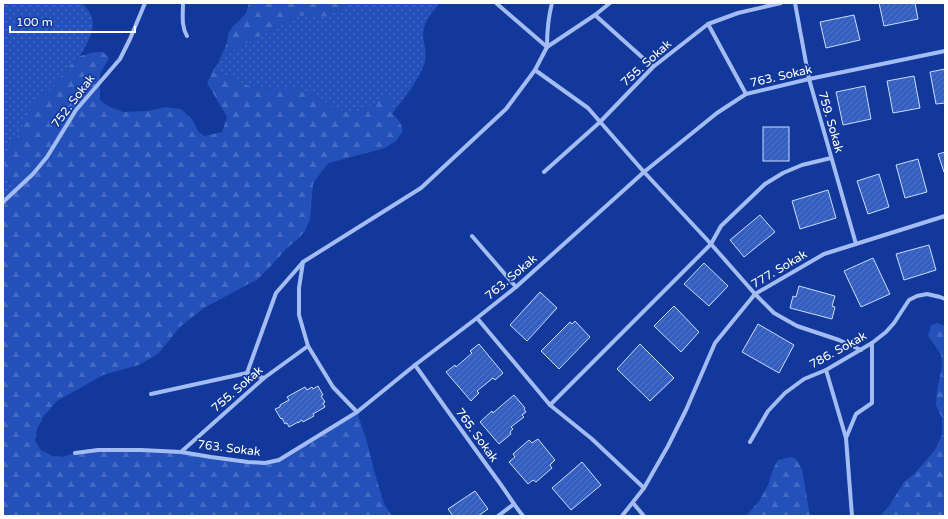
<svg xmlns="http://www.w3.org/2000/svg" width="948" height="519" viewBox="0 0 948 519" font-family="'Varela Round',sans-serif">
<style>
.grass{fill:url(#grass-dots)}
.forest{fill:url(#forest-firs)}
.building{fill:url(#building-hatch);stroke:#ccdbfe}
.lines{fill:none;stroke-linecap:round;stroke-linejoin:round}
.minor{stroke:#a4bcf4;stroke-width:4}
.labels{text-anchor:middle;dominant-baseline:central;stroke-width:3.5;stroke-linejoin:round;paint-order:stroke}
.street-label{font-size:12px;fill:#fff;stroke:#11389a}
</style>
<defs>
<pattern id="grass-dots" width="8" height="8" patternUnits="userSpaceOnUse"><rect width="8" height="8" fill="#2450b9"/><path d="M2 2h.1M6 6h.1" fill="none" stroke="#456ac4" stroke-width="1.8" stroke-linecap="round"/></pattern>
<pattern id="forest-firs" width="22" height="20" patternUnits="userSpaceOnUse"><rect width="22" height="20" fill="#2450b9"/><path d="M5 1l3.5 6h-7zM16 11l3.5 6h-7z" fill="#456ac4"/></pattern>
<pattern id="building-hatch" width="6" height="6" patternUnits="userSpaceOnUse"><rect width="6" height="6" fill="#355ec1"/><path d="M-1 1l2-2M0 6l6-6M5 7l2-2" fill="none" stroke="#5376ca"/></pattern>
</defs>
<rect width="100%" height="100%" fill="#11389a"/>
<g class="grass">
<path d="M3,3H82C85,6 88,10 90,13C98,27 87,44 80,56L77,57L64,72L51,90L40,98L24,123L17,137L10,146L6,176L11,186L8,194L3,198Z"/>
<path d="M348,3H440C432,11 423,23 423,35C424,46 428,53 424,65C417,83 403,99 392,114L390,109L378,99L372,106L359,111L350,112L338,109L311,94L297,89H273L251,86L241,83L230,77L221,73L212,72L218,63L232,51L281,25L299,16L316,15L326,17L341,9Z"/>
</g>
<g class="forest">
<polygon points="249,3 361,3 348,3 341,9 326,17 316,15 299,16 281,25 232,51 218,63 227,43 228,34 233,26 240,20 246,13"/>
<path d="M94,52H103L109,58L100,74V100L108,106L123,112L148,111L166,107L181,109L192,119L198,131L204,136L222,132L227,117L207,83L212,72L221,73L230,77L241,83L251,86L273,89H297L311,94L338,109L350,112L359,111L372,106L378,99L383,96L392,101C389,115 391,111 399,121C401,124 402,127 403,131L396,141L385,148L329,163L322,171L313,184L310,219L305,231L298,239L287,248L270,267L258,279L204,308L180,327L158,354L139,365L103,375L57,401L44,416L37,429L35,441L41,450L53,456L62,457L75,453L98,450L181,452L248,462L279,460L357,412L367,442L374,470L384,504L392,516H3V198L8,194L11,186L6,176L4,159L10,146L17,137L31,107L40,98L51,90L64,72L77,57Z"/>
<polygon points="936,323 943,325 945,329 945,516 880,516 889,506 904,482 915,473 935,450 942,435 942,417 940,414 936,405 937,391 942,366 941,354 928,336 931,326"/>
<polygon points="791,457 796,459 802,469 810,516 746,516 759,501 768,485 773,469 778,460"/>
</g>
<g class="building">
<polygon points="879,3 915,3 918,19 884,26"/>
<polygon points="854,15 860,40 826,48 820,22"/>
<polygon points="945,69 945,103 936,104 930,72"/>
<polygon points="914,76 920,108 893,113 887,81"/>
<polygon points="865,86 871,119 843,125 836,92"/>
<rect x="763" y="127" width="26" height="34"/>
<polygon points="945,152 945,172 944,172 938,154"/>
<polygon points="918,159 927,192 905,198 896,165"/>
<polygon points="879,174 889,207 868,214 857,181"/>
<polygon points="828,190 836,218 800,229 792,201"/>
<polygon points="760,215 775,232 744,257 730,240"/>
<polygon points="929,245 936,270 904,280 896,254"/>
<polygon points="873,258 890,294 861,307 844,271"/>
<polygon points="704,263 728,286 709,306 684,284"/>
<polygon points="799,286 835,296 832,306 835,307 832,319 790,308 793,296 796,297"/>
<polygon points="540,292 557,308 527,341 510,325"/>
<polygon points="674,306 699,332 681,352 654,326"/>
<polygon points="575,321 590,337 559,369 541,351 570,322 572,324"/>
<polygon points="758,324 794,345 779,373 742,352"/>
<polygon points="479,344 503,373 495,380 493,378 477,391 479,393 471,401 446,372 455,365 456,367 472,353 470,351"/>
<polygon points="640,344 674,378 650,401 617,369"/>
<polygon points="318,386 323,395 321,396 325,402 323,403 325,407 313,414 314,416 303,422 302,420 298,423 298,422 289,427 287,423 285,424 282,418 281,419 275,409 280,407 280,405 289,400 287,397 294,393 305,387 307,390 312,387 313,389"/>
<polygon points="514,395 525,408 524,409 526,412 522,415 524,417 511,427 513,429 510,432 511,434 499,444 480,422 492,411 493,413 501,406"/>
<polygon points="538,439 555,460 550,465 552,468 536,482 533,480 528,484 509,462 515,457 513,454 529,440 532,443"/>
<polygon points="582,462 601,485 571,510 552,488"/>
<polygon points="475,491 488,509 478,516 453,516 448,509"/>
</g>
<g class="lines">
<g class="minor">
<path d="M183,3C183,14 181,26 187,36"/>
<polyline points="496,3 547,47"/>
<polyline points="795,3 809,79 856,244"/>
<polyline points="595,15 653,67"/>
<polyline points="708,24 746,94"/>
<path d="M547,47C547,32 548,18 552,3"/>
<polyline points="535,70 588,108 644,172 711,244 755,294 774,313 797,326 839,340 861,350"/>
<polyline points="544,172 600,122 653,67 708,24 738,13 781,3"/>
<polyline points="3,202 33,174 47,157 76,110 120,59 130,39 145,3"/>
<polyline points="472,236 516,287"/>
<polyline points="303,262 299,288 299,315 308,346 333,387 357,412"/>
<polyline points="477,318 550,405 592,439 644,488"/>
<path d="M415,365C442,403 469,441 496,478C506,491 513,504 523,516"/>
<polyline points="826,370 846,438 852,516"/>
<polyline points="264,378 247,373 276,293 303,262 421,188 506,109 535,70 547,47 595,15 610,3"/>
<polyline points="151,394 247,373"/>
<polyline points="550,405 711,244 721,226 765,184 783,173 802,165 831,158"/>
<polyline points="846,438 856,414 872,403 872,343"/>
<polyline points="750,442 768,411 785,393 804,379 826,370 872,343 886,332 894,323 909,300 917,296 927,294 940,297 945,299"/>
<polyline points="181,452 264,378 308,346"/>
<polyline points="75,453 98,450 141,450 181,452 211,457 248,462 265,463 279,460 357,412 415,365 477,318 516,287 644,172 717,113 746,94 809,79 945,51"/>
<polyline points="633,503 644,516"/>
<polyline points="498,516 514,504"/>
<polyline points="622,516 644,488 668,446 686,410 715,343 755,294 824,254 945,216"/>
</g>
</g>
<g class="labels">
<g class="street-label">
<text transform="translate(646 63) rotate(-42)">755. Sokak</text>
<text transform="translate(781 76) rotate(-13)">763. Sokak</text>
<text transform="translate(73 101) rotate(-53)">752. Sokak</text>
<text transform="translate(831 122) rotate(74)">759. Sokak</text>
<text transform="translate(779 269) rotate(-31)">777. Sokak</text>
<text transform="translate(511 277) rotate(-40)">763. Sokak</text>
<text transform="translate(838 350) rotate(-29)">786. Sokak</text>
<text transform="translate(237 389) rotate(-41)">755. Sokak</text>
<text transform="translate(477 435) rotate(54)">765. Sokak</text>
<text transform="translate(229 448) rotate(7)">763. Sokak</text>
</g>
</g>
<rect width="948" height="519" fill="none" stroke="#ffffff" stroke-width="8"/>
<path d="M10 26v6h125v-6" fill="none" stroke="#ffffff" stroke-width="2"/>
<text x="16" y="26" font-size="12" fill="#ffffff" stroke="#11389a" stroke-width="3" paint-order="stroke">100 m</text>
</svg>
